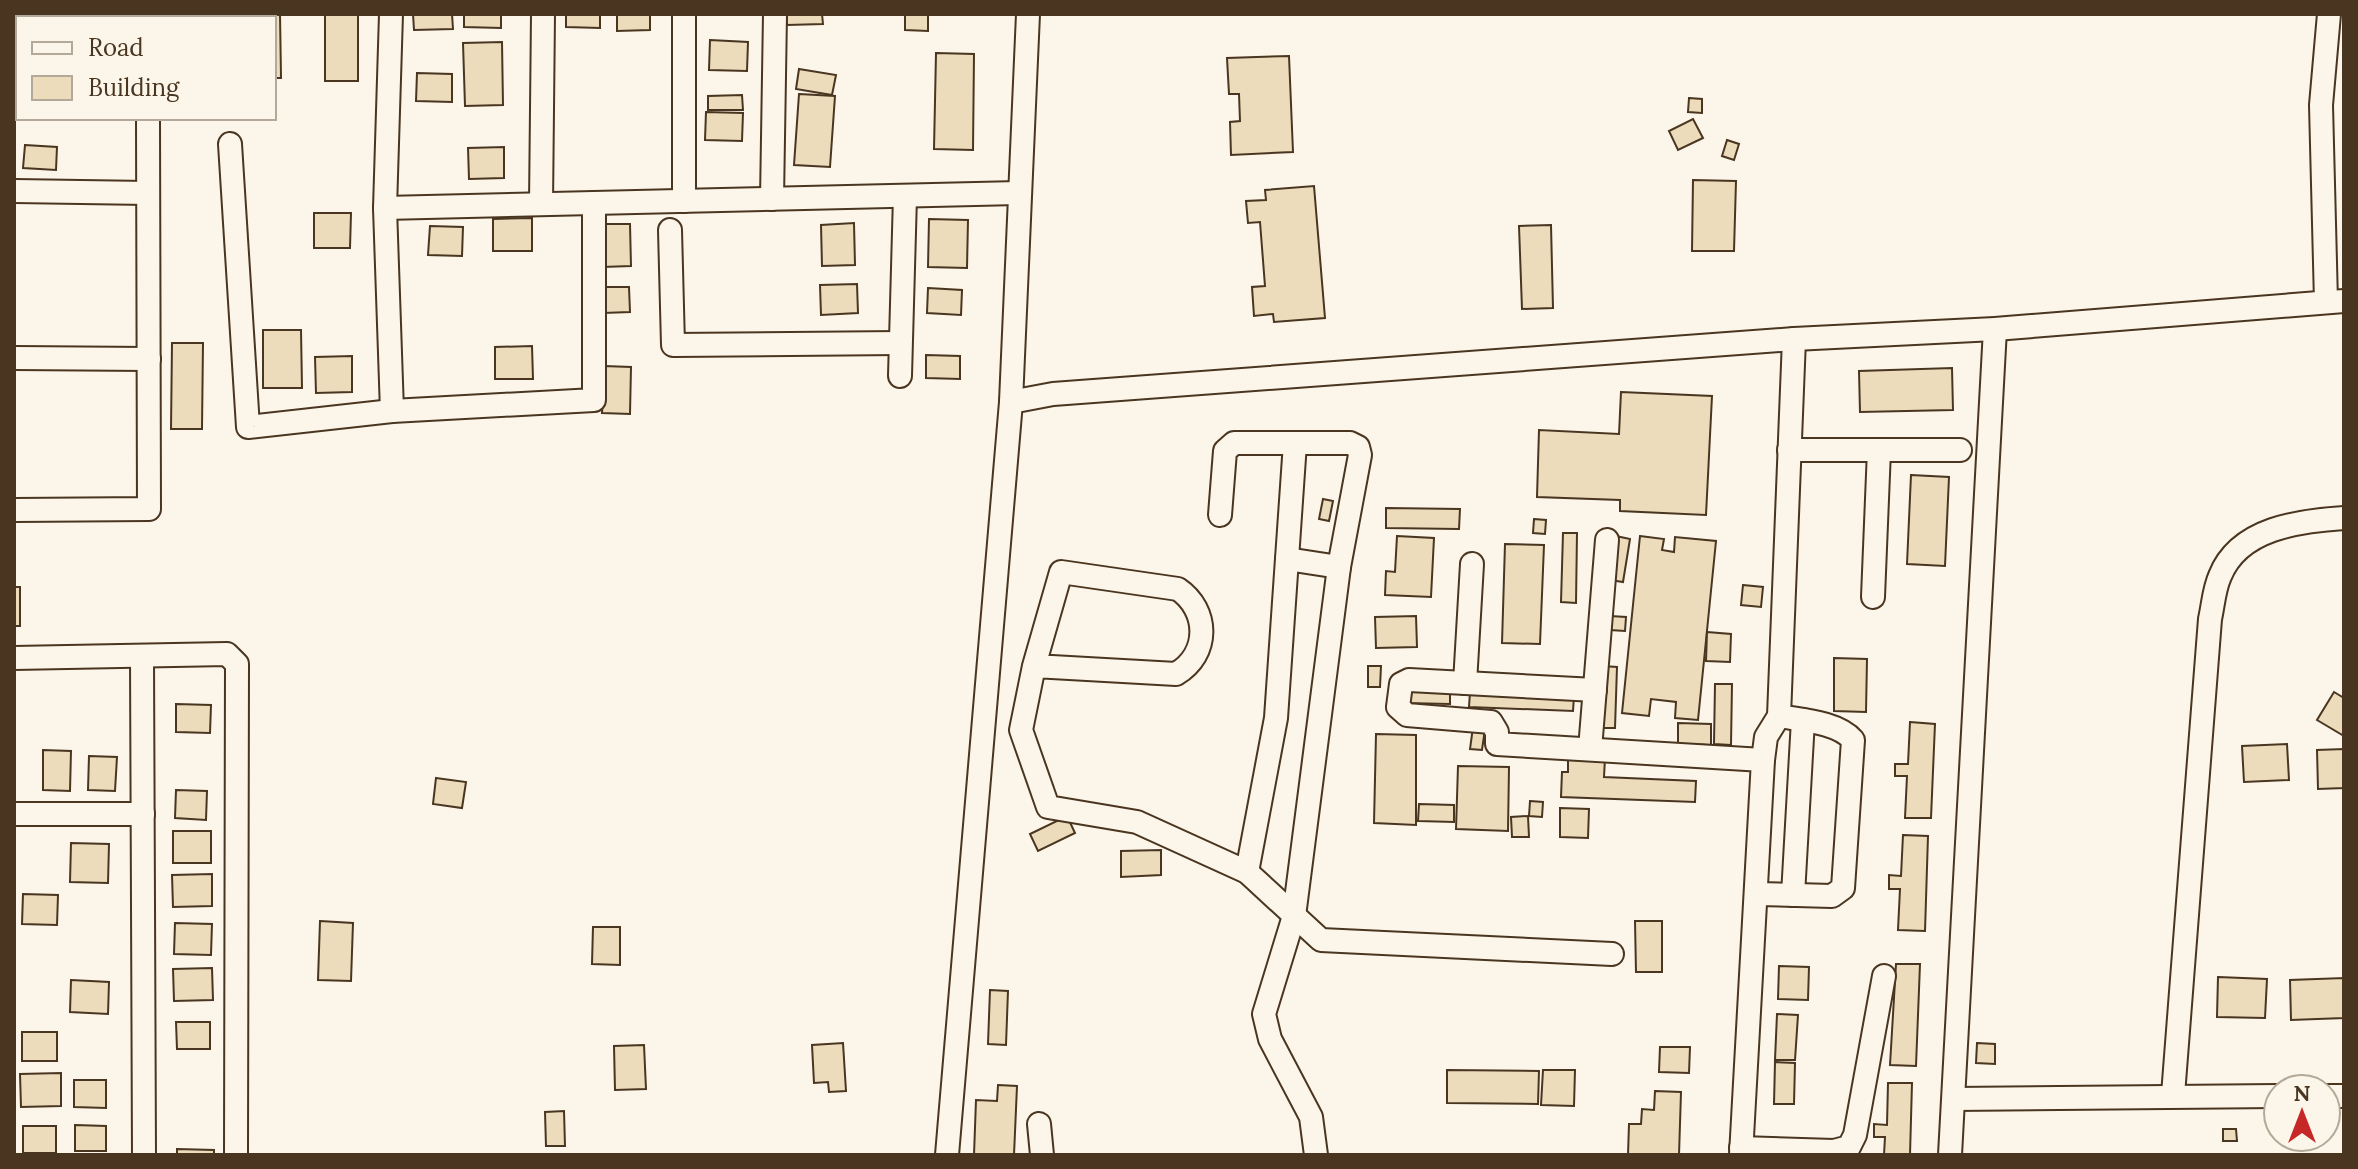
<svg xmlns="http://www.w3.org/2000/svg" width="2358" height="1169" viewBox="0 0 2358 1169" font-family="Lora,serif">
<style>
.building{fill:#ecdcbc;stroke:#4a3520;stroke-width:2}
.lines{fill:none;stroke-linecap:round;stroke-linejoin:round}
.minor-casing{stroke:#4a3520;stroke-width:26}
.minor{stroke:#fbf6e9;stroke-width:22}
</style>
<rect width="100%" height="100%" fill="#fbf6e9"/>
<g class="building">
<polygon points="252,14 280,14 281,78 274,78 274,18 252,18"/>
<rect x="325" y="14" width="33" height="67"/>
<polygon points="413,14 452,14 453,29 414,30"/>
<polygon points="464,14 501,14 501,28 464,27"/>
<polygon points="566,14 600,14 600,28 566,27"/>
<polygon points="617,14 650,14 650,30 617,31"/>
<polygon points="787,14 822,14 823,24 787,25"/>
<polygon points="905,14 928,14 928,31 905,30"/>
<polygon points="710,40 748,42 747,71 709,70"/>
<polygon points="502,42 503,105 465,106 463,43"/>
<polygon points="936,53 974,54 973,150 934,149"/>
<polygon points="1289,56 1293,152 1231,155 1230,122 1240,121 1239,94 1229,94 1227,58"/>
<polygon points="799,69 836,75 832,95 796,89"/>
<polygon points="417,73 452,74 452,102 416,101"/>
<polygon points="799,94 835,96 830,167 794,165"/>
<polygon points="742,95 743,110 708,110 708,96"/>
<polygon points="1689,98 1702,99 1702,113 1688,112"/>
<polygon points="706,112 743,113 742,141 705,140"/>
<polygon points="1693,119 1703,138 1678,150 1669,131"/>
<polygon points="1727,140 1739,144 1734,160 1722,156"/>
<polygon points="25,145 57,147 56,170 23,168"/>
<polygon points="504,147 504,178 469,179 468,148"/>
<polygon points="1693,180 1736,181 1734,251 1692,251"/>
<polygon points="1314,186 1325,318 1274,322 1273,314 1254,316 1252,287 1265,286 1260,222 1248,223 1246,201 1266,200 1265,190"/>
<polygon points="314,213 351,213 350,248 314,248"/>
<polygon points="532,218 532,251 493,251 493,219"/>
<polygon points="929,219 968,220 967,268 928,267"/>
<polygon points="854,223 855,265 822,266 821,225"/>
<polygon points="602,224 630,224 631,266 602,267"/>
<polygon points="1551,225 1553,308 1522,309 1519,226"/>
<polygon points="430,226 463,227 462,256 428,255"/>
<polygon points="857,284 858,313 821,315 820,285"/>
<polygon points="602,287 629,287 630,312 603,313"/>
<polygon points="928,288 962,290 961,315 927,313"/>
<polygon points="263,330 301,330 302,388 263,388"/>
<polygon points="172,343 203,343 202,429 171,429"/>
<polygon points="532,346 533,379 495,379 495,347"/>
<polygon points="926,355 960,356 960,379 926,378"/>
<polygon points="352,356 352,392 316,393 315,357"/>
<polygon points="604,366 631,367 630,414 602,413"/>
<polygon points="1952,368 1953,410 1860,412 1859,371"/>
<polygon points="1621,392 1712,396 1706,515 1620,511 1620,500 1537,497 1539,430 1619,434"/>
<polygon points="1911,475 1949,477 1945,566 1907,564"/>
<polygon points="1323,499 1333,501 1329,521 1319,519"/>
<polygon points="1386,508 1460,509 1459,529 1386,528"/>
<polygon points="1534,519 1546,520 1545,534 1533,533"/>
<polygon points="1563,533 1577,533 1576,603 1561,602"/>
<polygon points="1397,536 1434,538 1431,597 1385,595 1386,571 1395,572"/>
<polygon points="1616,536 1630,539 1623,582 1610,580"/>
<polygon points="1640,536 1664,539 1662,550 1674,552 1675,537 1716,541 1698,720 1675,718 1676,702 1651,699 1649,716 1622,713"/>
<polygon points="1505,544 1544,545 1540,644 1502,643"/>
<polygon points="1743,585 1763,587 1761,607 1741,605"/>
<rect x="14" y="587" width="6" height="39"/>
<polygon points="1416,616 1417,647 1376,648 1375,617"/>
<polygon points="1610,616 1626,617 1625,631 1610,630"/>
<polygon points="1707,632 1731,634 1730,662 1706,661"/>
<polygon points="1834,658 1867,659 1866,712 1834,711"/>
<polygon points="1368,666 1381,666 1380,687 1368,687"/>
<polygon points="1602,666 1617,667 1615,728 1601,728"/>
<polygon points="1715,684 1732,684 1731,745 1714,744"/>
<polygon points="1404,688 1450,689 1450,704 1404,703"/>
<polygon points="1470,692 1574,696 1573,711 1469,707"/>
<polygon points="2334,692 2344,698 2344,736 2317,720"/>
<polygon points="176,704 211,705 210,733 176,732"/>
<polygon points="1910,722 1935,724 1931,818 1905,818 1907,776 1895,776 1895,764 1908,764"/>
<polygon points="1678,723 1711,724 1711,745 1678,744"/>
<polygon points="1473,727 1485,729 1482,750 1470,749"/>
<polygon points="1376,734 1416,735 1416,825 1374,823"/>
<polygon points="2287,744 2289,780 2244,782 2242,746"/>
<polygon points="2344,749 2344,788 2318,789 2317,750"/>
<polygon points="43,750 71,751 70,791 43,790"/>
<polygon points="89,756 117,757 115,791 88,790"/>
<polygon points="1568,757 1605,758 1604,777 1696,781 1695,802 1561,797 1562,772 1568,772"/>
<polygon points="1458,766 1509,767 1508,831 1456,829"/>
<polygon points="436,778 466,782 462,808 433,804"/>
<polygon points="176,790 207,791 206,820 175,818"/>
<polygon points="1530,801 1543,802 1542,817 1529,816"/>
<polygon points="1419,804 1454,805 1454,822 1418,821"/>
<polygon points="1560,808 1589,809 1588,838 1560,837"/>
<polygon points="1067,816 1075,833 1038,851 1030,834"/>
<polygon points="1528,816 1529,837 1512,837 1511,817"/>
<rect x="173" y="831" width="38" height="32"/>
<polygon points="1903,835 1928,836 1925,931 1898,930 1900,889 1889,889 1889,875 1901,876"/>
<polygon points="71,843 109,844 108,883 70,882"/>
<polygon points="1161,850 1161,875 1121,877 1121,851"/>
<polygon points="212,874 212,906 173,907 172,875"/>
<polygon points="23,894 58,895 57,925 22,924"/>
<polygon points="320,921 353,923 351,981 318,980"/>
<polygon points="1635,921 1662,921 1662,972 1636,972"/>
<polygon points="175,923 212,924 211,955 174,954"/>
<polygon points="593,927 620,927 620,965 592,964"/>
<polygon points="1896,964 1920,964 1916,1066 1890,1065"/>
<polygon points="1779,966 1809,967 1808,1000 1778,999"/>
<polygon points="212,968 213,1000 174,1001 173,969"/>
<polygon points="2218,977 2267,979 2265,1018 2217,1017"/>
<polygon points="2344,978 2344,1018 2291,1020 2290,980"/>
<polygon points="71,980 109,982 108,1014 70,1012"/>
<polygon points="990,990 1008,991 1006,1045 988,1044"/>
<polygon points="1777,1014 1798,1015 1795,1060 1775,1060"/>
<polygon points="176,1022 210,1022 210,1049 177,1049"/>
<rect x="22" y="1032" width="35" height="29"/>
<polygon points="843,1043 846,1091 829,1092 828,1082 814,1083 812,1045"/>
<polygon points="1977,1043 1995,1044 1995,1064 1976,1063"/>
<polygon points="644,1045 646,1089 615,1090 614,1046"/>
<polygon points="1660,1047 1690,1047 1689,1073 1659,1072"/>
<polygon points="1775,1062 1795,1063 1794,1104 1774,1104"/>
<polygon points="1447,1070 1539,1071 1538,1104 1447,1103"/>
<polygon points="1543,1070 1575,1070 1574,1106 1541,1105"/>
<polygon points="61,1073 61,1106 21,1107 20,1074"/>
<polygon points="74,1080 106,1080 106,1108 74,1107"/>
<polygon points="1888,1083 1912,1083 1910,1155 1884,1155 1885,1137 1874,1137 1874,1124 1887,1125"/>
<polygon points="998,1085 1017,1086 1014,1155 974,1155 976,1100 997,1101"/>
<polygon points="1655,1091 1681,1092 1679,1155 1628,1155 1629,1124 1641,1124 1642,1109 1654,1110"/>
<polygon points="564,1111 565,1146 546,1146 545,1112"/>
<polygon points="75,1125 106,1126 106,1151 75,1151"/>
<rect x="23" y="1126" width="33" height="27"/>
<polygon points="2223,1129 2236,1129 2237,1141 2223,1141"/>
<polygon points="177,1149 214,1150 214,1155 177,1155"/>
</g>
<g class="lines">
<defs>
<g id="minor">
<polyline points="148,14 148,18"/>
<polyline points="391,14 385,208 392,411"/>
<polyline points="230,144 248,427 392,411 594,400 594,203"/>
<polyline points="14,191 148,193"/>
<polyline points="772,199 775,14"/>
<polyline points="684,201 684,14"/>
<polyline points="541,204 543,14"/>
<polyline points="385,208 1020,193"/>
<polyline points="670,230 673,345 900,343"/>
<polyline points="2326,302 2321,105 2329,14"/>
<polyline points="14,358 149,359"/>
<polyline points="900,376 905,196"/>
<polyline points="1011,402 1028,14"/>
<polyline points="1789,450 1960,450"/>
<polyline points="14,510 149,509 148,118"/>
<polyline points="1220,515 1225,451 1234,443 1350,443 1358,447 1360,455 1339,567 1294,916 1264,1014 1270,1039 1311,1117 1316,1155"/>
<polyline points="1287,559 1339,567"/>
<polyline points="1873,597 1879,450"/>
<polyline points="142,657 144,1155"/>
<polyline points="14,658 227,654 237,664 236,1155"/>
<path d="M1034,666L1176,674C1210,654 1209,610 1178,589L1061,572L1034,666L1021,730L1048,807L1137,822L1247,872L1321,940L1612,954"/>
<polyline points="1465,683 1472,564"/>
<polyline points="1595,690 1409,680 1401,684 1398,707 1407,715 1491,722 1497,732 1497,744 1763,760"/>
<polyline points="1590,749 1607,540"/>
<polyline points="14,814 143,814"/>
<polyline points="1247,872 1276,718 1295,443"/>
<path d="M1757,894L1832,896L1843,888L1853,740C1838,722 1801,720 1779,716"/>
<polyline points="1793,895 1803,720"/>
<path d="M2173,1095L2210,619C2213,606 2214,589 2220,576C2239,528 2299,521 2344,518"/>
<polyline points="2326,1096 2344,1096"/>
<polyline points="1954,1099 2278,1096"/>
<polyline points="1039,1124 1042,1155"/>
<polyline points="1741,1148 1834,1151 1849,1147 1855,1135 1884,976"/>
<polyline points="947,1155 1011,402 1053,394 1794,339 1995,329 2344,301"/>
<polyline points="1741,1155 1763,760 1766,737 1779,716 1794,339"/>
<polyline points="1950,1155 1995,329"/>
</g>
</defs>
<use href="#minor" class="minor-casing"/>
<use href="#minor" class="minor"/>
</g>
<rect width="2358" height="1169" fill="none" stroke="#4a3520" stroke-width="32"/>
<rect x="16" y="16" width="260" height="104" fill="#fbf6e9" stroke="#b4a999" stroke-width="2"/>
<rect x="32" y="42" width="40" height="12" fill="#fbf6e9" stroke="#b4a999" stroke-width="2"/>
<text x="88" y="56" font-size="24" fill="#4a3520">Road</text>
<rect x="32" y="76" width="40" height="24" fill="#ecdcbc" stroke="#b4a999" stroke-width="2"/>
<text x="88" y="96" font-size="24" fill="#4a3520">Building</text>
<g transform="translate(2302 1113)"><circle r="38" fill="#fbf6e9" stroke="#b4a999" stroke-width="2"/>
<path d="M0-6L14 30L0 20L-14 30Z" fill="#c62828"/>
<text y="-12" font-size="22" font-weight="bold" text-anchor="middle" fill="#4a3520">N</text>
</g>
</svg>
